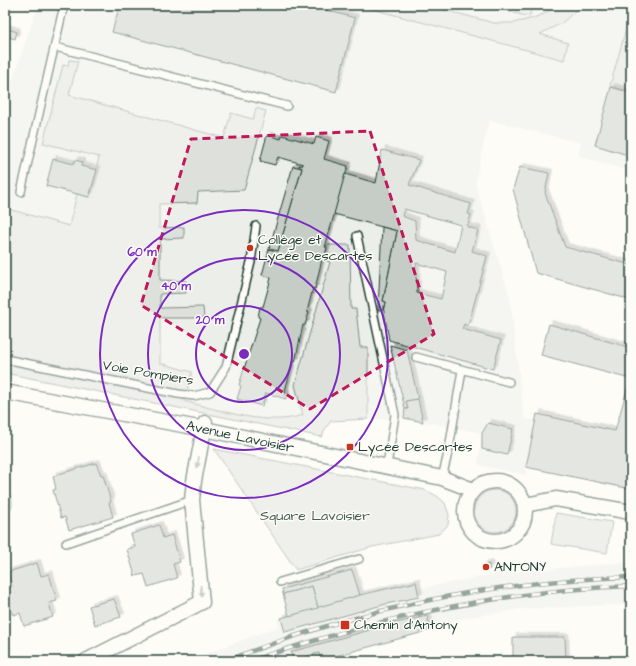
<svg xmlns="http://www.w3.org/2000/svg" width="636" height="666" viewBox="0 0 636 666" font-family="'Architects Daughter',sans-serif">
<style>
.built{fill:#eceee9}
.green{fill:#dde0db;stroke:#7e8e88}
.building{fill:#c6cdc7;stroke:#1f3d34;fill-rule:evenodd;filter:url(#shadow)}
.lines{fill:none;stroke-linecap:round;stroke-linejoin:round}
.service-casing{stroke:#1f3d34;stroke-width:10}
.minor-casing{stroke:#1f3d34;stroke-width:17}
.service{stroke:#fdfcf7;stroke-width:7}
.minor{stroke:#fdfcf7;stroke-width:14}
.rail-casing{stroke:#1f3d34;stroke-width:4.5}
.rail{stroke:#fdfcf7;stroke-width:3;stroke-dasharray:9;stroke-linecap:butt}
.oneway{fill:#8e9c96}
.marked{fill:none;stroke:#c2185b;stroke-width:3;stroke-dasharray:8 5;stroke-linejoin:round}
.ring{fill:none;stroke:#7b2cbf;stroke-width:2}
.poi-dot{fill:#c8321e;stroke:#fdfcf7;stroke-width:1.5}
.labels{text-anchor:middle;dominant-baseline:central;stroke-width:3;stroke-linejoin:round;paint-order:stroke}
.poi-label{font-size:14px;fill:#1f3d34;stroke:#fdfcf7;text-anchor:start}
.street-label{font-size:14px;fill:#1f3d34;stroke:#fdfcf7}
.park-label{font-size:14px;fill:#455e55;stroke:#fdfcf7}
.centre{fill:#7b2cbf;stroke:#fdfcf7;stroke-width:2}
.ring-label{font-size:12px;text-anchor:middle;font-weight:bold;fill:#7b2cbf;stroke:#fdfcf7;stroke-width:3;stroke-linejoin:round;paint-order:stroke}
</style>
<defs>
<filter id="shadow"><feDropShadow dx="3.5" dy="-3.5" stdDeviation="0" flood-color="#0004"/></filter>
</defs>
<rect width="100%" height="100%" fill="#fdfcf7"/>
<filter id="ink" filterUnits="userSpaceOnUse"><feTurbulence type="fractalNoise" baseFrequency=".025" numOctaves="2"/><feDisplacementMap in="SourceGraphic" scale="8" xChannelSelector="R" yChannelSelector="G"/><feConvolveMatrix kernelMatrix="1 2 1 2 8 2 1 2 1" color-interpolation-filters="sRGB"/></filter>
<g filter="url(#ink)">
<g class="built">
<polygon points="38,5 631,5 631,171 578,156 581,143 489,120 475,183 510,298 524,418 536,421 525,475 478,465 482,433 404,418 332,421 325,429 322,437 5,373 5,102"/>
<polygon points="631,562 631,604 521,609 457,619 430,625 431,630 315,661 188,661 279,626 277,620 289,615 282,589 352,570 360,595 416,582 418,589 500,573"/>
</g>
<g class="green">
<polygon points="357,5 426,5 494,23 513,23 530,19 544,14 556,5 582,5 562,23 540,34 568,43 564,60"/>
<polygon points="485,5 533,5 529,17"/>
<polygon points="627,25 631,26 631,92 610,86"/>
<path d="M69,60L78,61L69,95L224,138L231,113L253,119L256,108L266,111L244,190L198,192L197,203L159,204V228L184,227V238L160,239V280L186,281V293L160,294V308L203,307L204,318H160V363L192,372L184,401C220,410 267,427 303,415L295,385L330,262L324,260L327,248L325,247L326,245H350L351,309H356L360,347H368V419L331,421L325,429L322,437L5,373V198L10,200L8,209L69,226L77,194L90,197L99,157L43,143L63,65L68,66Z"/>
<polygon points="214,449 425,490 437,496 445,503 449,515 448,525 439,534 372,547 296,570"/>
<circle cx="495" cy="511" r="21"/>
<path d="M5,492C12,494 13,501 12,507L5,514Z"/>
<polygon points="556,513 612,522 607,553 551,544"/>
</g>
<g class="building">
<polygon points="111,5 307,5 355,18 336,92 112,32 119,8"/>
<polygon points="5,28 17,32 15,39 5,36"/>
<polygon points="611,87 631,93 631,156 595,145"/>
<polygon points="267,135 281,139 282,135 314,144 316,137 329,141 324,159 348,166 325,247 327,247 324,260 322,259 315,289 313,288 307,312 309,312 305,325 303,325 295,362 293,361 285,391 286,397 286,399 266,393 262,406 237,399 241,386 239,385 260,318 258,317 260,307 263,307 271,278 262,275 269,249 278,251 302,168 299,167 299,165 302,166 303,164 278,157 275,165 260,161"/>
<path d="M382,150L419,160L409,185L471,204L468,214L471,215L467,227L478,230L472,251L487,256L468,326L464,324L462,329L501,340L493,369L389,340L383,306L385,307L386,302L383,301L397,231L334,214L345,174L376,183ZM404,209L461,225L455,252L416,240L415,221L402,216ZM416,263L447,272L441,299L417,293Z"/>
<polygon points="53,159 74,164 75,160 82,162 81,166 97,170 89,197 46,186"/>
<polygon points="293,166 302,168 278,251 269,249"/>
<polygon points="520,167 549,173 545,193 565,247 631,265 631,300 536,273 513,189"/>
<polygon points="382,227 397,231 383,301 386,302 385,307 383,306 383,310 378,310"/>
<polygon points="549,324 631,348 631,489 526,467 537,414 615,431 630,379 541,355"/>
<polygon points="390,345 407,350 418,399 406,401 408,409 405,409"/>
<polygon points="418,399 423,422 404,418 405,409 408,409 406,401"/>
<polygon points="488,423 513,429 507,455 482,449 482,433"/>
<polygon points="96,463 101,475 103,475 111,502 109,503 113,517 69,530 65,517 61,518 53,490 56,489 53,476"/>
<polygon points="159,525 163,538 172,535 180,562 173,564 177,578 148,587 144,574 135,576 127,549 135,547 131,534"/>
<polygon points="37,563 41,576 49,574 57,601 49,603 53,617 24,626 20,613 13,615 5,591 5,588 12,586 8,572"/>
<polygon points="489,564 490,569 483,570 482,566"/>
<polygon points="352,570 360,595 318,608 312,586 283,594 282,589"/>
<polygon points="416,582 419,597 386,604 285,632 281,618 360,595"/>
<polygon points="312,586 318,608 289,616 283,594"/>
<polygon points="114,599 121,617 95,625 89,606"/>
<polygon points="427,616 431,630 321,660 319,653 293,660 291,652 391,624"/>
<polygon points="513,637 565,637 566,661 513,661"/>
<polygon points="319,653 321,660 293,661 293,660"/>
</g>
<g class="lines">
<defs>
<g id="service">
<polyline points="55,47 287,106"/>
<polyline points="21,192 64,5"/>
<polyline points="357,236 395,415 388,459"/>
<polyline points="416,357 509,382"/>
<polyline points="5,359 178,394 194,396 210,392 226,367 251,262 256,226"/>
<polyline points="442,478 449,449 462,370"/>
<polyline points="66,543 192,500"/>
<polyline points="280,582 359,559"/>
</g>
<g id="minor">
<polyline points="5,392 204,429 442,478 473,490"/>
<circle cx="495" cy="511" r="30"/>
<polyline points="525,505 556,499 631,512"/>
<polyline points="86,661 202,602 192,500 194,481 205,423"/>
</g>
</defs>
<use href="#service" class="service-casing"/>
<use href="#minor" class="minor-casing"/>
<use href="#service" class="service"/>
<use href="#minor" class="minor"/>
<defs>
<g id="rail">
<path d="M226,661C354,610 494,580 631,577"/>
<path d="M250,661C374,619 500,590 631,586"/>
</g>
</defs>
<use href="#rail" class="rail-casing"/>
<use href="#rail" class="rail"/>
</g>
<defs><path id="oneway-solid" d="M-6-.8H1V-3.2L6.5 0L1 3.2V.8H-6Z"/></defs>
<g class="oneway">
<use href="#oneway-solid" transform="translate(198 462) rotate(101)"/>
<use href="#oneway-solid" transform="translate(201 591) rotate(85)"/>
</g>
</g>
<path d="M0 0H636V666H0ZM370,131L434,334L310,409L141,305L191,139Z" fill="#fdfcf7" fill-opacity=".55" fill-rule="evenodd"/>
<path class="marked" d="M370,131L434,334L310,409L141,305L191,139Z"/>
<g class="ring">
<circle cx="244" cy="354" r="48"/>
<circle cx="244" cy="354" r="96"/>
<circle cx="244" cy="354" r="144"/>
</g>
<g class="poi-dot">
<circle cx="250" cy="248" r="4"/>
<rect x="346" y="443" width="8" height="8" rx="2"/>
<circle cx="486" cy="567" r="4"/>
<rect x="340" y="620" width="10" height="10" rx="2"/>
</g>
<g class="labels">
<g class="poi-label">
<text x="258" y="240">Collège et<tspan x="258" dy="16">Lycée Descartes</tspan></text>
<text x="358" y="447">Lycée Descartes</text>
<text x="494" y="567">ANTONY</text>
<text x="354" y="625">Chemin d'Antony</text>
</g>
<g class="street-label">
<text transform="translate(148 373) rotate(10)">Voie Pompiers</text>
<text transform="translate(240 437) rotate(12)">Avenue Lavoisier</text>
</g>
<g class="park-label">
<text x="315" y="516">Square Lavoisier</text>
</g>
</g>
<circle cx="244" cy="354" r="6" class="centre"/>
<g class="ring-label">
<text x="142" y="256">60 m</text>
<text x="176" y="290">40 m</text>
<text x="210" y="324">20 m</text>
</g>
<rect width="636" height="666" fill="none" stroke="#fdfcf7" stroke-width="20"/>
<rect x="10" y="10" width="616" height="646" fill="none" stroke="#1f3d34" stroke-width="1.5" filter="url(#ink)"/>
</svg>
